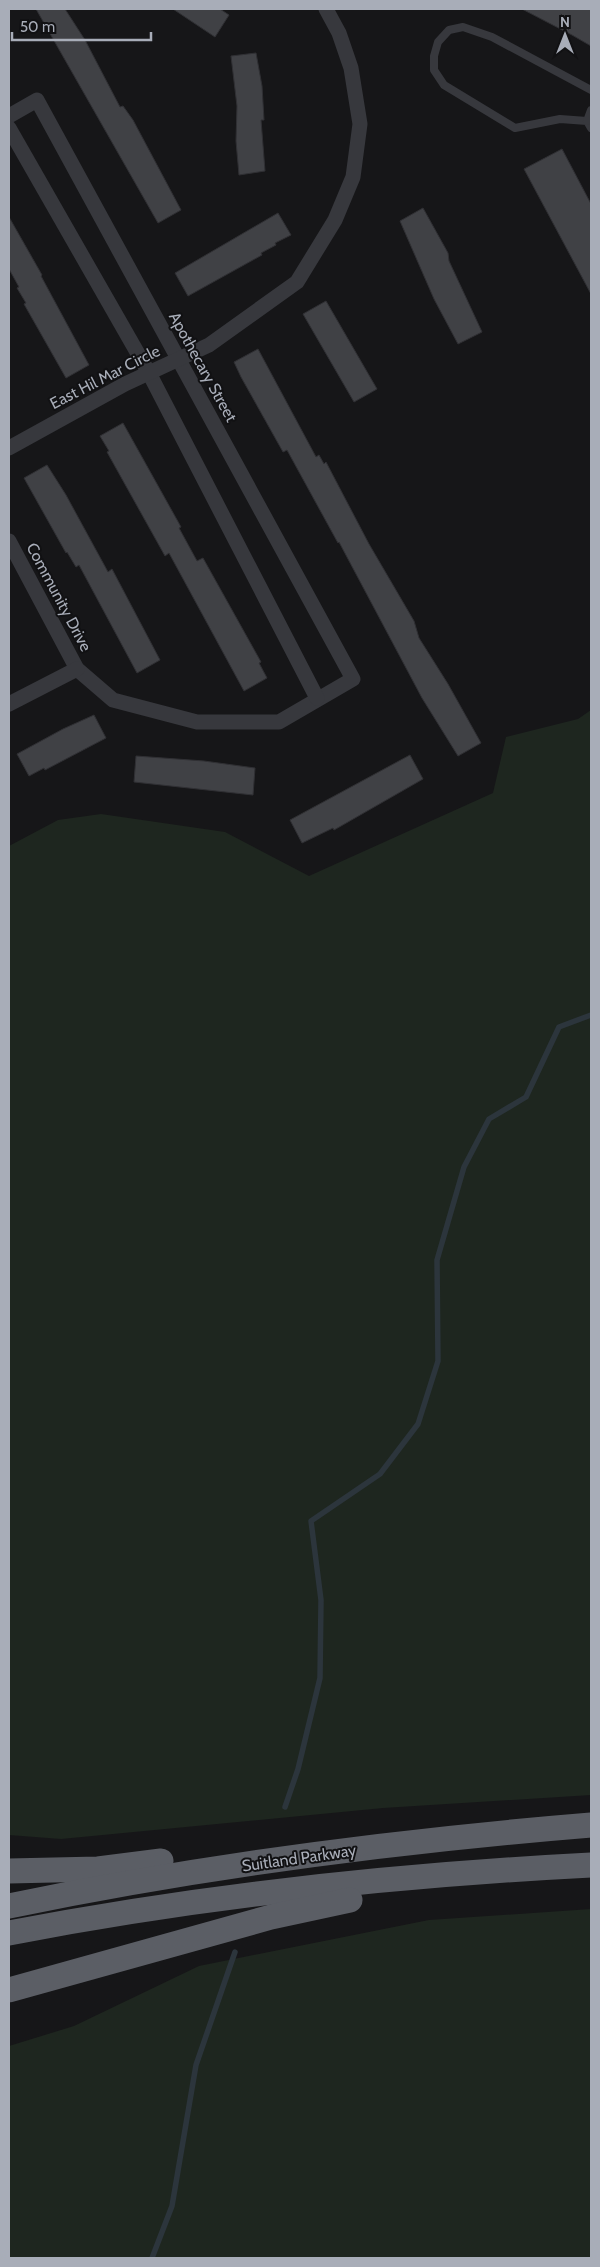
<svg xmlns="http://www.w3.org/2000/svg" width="600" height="2267" viewBox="0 0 600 2267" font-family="Cabin,sans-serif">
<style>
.green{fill:#1e261f}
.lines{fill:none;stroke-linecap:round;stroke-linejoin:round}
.stream{stroke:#2c353c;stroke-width:5.5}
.building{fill:#404145;stroke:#303034}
.service{stroke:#37383d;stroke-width:8}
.minor{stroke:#37383d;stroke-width:15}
.trunk{stroke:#5b5e65;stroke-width:25}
.labels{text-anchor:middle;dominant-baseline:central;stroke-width:4;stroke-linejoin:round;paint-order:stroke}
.street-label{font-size:16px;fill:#a8adb8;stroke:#111113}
</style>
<rect width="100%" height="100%" fill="#161618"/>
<g class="green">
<polygon points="591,710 591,1795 383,1808 61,1839 9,1835 9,846 58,820 101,814 225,832 309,876 493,793 506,737 578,719"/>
<polygon points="591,1909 591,2258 9,2258 9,2046 74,2026 199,1966 429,1920"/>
</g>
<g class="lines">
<g class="stream">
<polyline points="285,1807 298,1769 320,1678 321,1600 311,1521 380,1474 418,1424 438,1361 437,1260 464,1167 489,1119 526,1097 559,1027 591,1015"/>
<polyline points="152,2258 172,2206 196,2065 235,1952"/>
</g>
</g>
<g class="building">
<polygon points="36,9 65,9 85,40 120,107 123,106 133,120 181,210 158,223"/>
<polygon points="173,9 220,9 229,15 215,37"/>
<polygon points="522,9 591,9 591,46 572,35"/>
<polygon points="256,53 262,86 264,120 261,120 265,171 239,175 236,141 237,106 231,56"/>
<polygon points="562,149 591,204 591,294 524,169"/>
<polygon points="423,208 448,253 449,261 482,332 458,344 434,299 400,221"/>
<polygon points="278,213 291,235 275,243 276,245 261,253 262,255 188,296 175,273"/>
<polygon points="9,217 42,275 41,276 89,365 66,378 24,304 26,303 17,288 19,287 9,269"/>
<polygon points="326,301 377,389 354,402 303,314"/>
<polygon points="258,349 316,457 319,455 324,464 326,462 369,544 414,621 419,638 448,684 481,743 458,756 422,698 339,542 338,543 287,450 283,452 241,377 234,362"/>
<polygon points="123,423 181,527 179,528 197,561 203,558 261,662 259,663 267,678 244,691 169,553 165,556 107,452 109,451 100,436"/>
<polygon points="47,465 66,495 108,572 112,569 160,660 137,673 79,565 76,567 67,552 66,553 24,478"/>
<polygon points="94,715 106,738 45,770 44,768 29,776 17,754 63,729"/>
<polygon points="410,755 423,779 334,830 333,828 302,843 290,820"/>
<polygon points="136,756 204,761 255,768 253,795 134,782"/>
</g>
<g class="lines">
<g class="service">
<polyline points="591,90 492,37 463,27 449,30 438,42 434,56 434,70 444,85 515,128 560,119 587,121 591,128"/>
<polyline points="587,121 591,110"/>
</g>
<g class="minor">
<polyline points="9,116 37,100 353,679 279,722 197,722 113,700 77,669 9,541"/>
<polyline points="9,128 149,373 317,698"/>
<polyline points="9,448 125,384 209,345 297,282 335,220 353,177 360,124 351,68 339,33 326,9"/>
<polyline points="9,704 77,669"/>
</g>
<g class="trunk">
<polyline points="9,1871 98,1869 161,1861"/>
<path d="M9,1906C201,1866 396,1841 591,1825"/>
<path d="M9,1933C200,1896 397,1875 591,1865"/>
<polyline points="9,1990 271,1917 350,1900"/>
</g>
</g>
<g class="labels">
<g class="street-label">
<text transform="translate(203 367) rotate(61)">Apothecary Street</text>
<text transform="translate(105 377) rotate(-27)">East Hil Mar Circle</text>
<text transform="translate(59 597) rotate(62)">Community Drive</text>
<text transform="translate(299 1858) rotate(-8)">Suitland Parkway</text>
</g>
</g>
<rect width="600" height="2267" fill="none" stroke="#a8adb8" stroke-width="20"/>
<g transform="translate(565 35)" stroke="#111113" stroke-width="4" paint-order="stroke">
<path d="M0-4L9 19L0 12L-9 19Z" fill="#a8adb8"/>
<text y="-8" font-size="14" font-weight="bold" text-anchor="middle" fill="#a8adb8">N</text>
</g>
<path d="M12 32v8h139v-8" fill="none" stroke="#a8adb8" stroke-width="2.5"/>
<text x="20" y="32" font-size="15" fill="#a8adb8" stroke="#111113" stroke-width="4" paint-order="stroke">50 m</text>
</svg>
